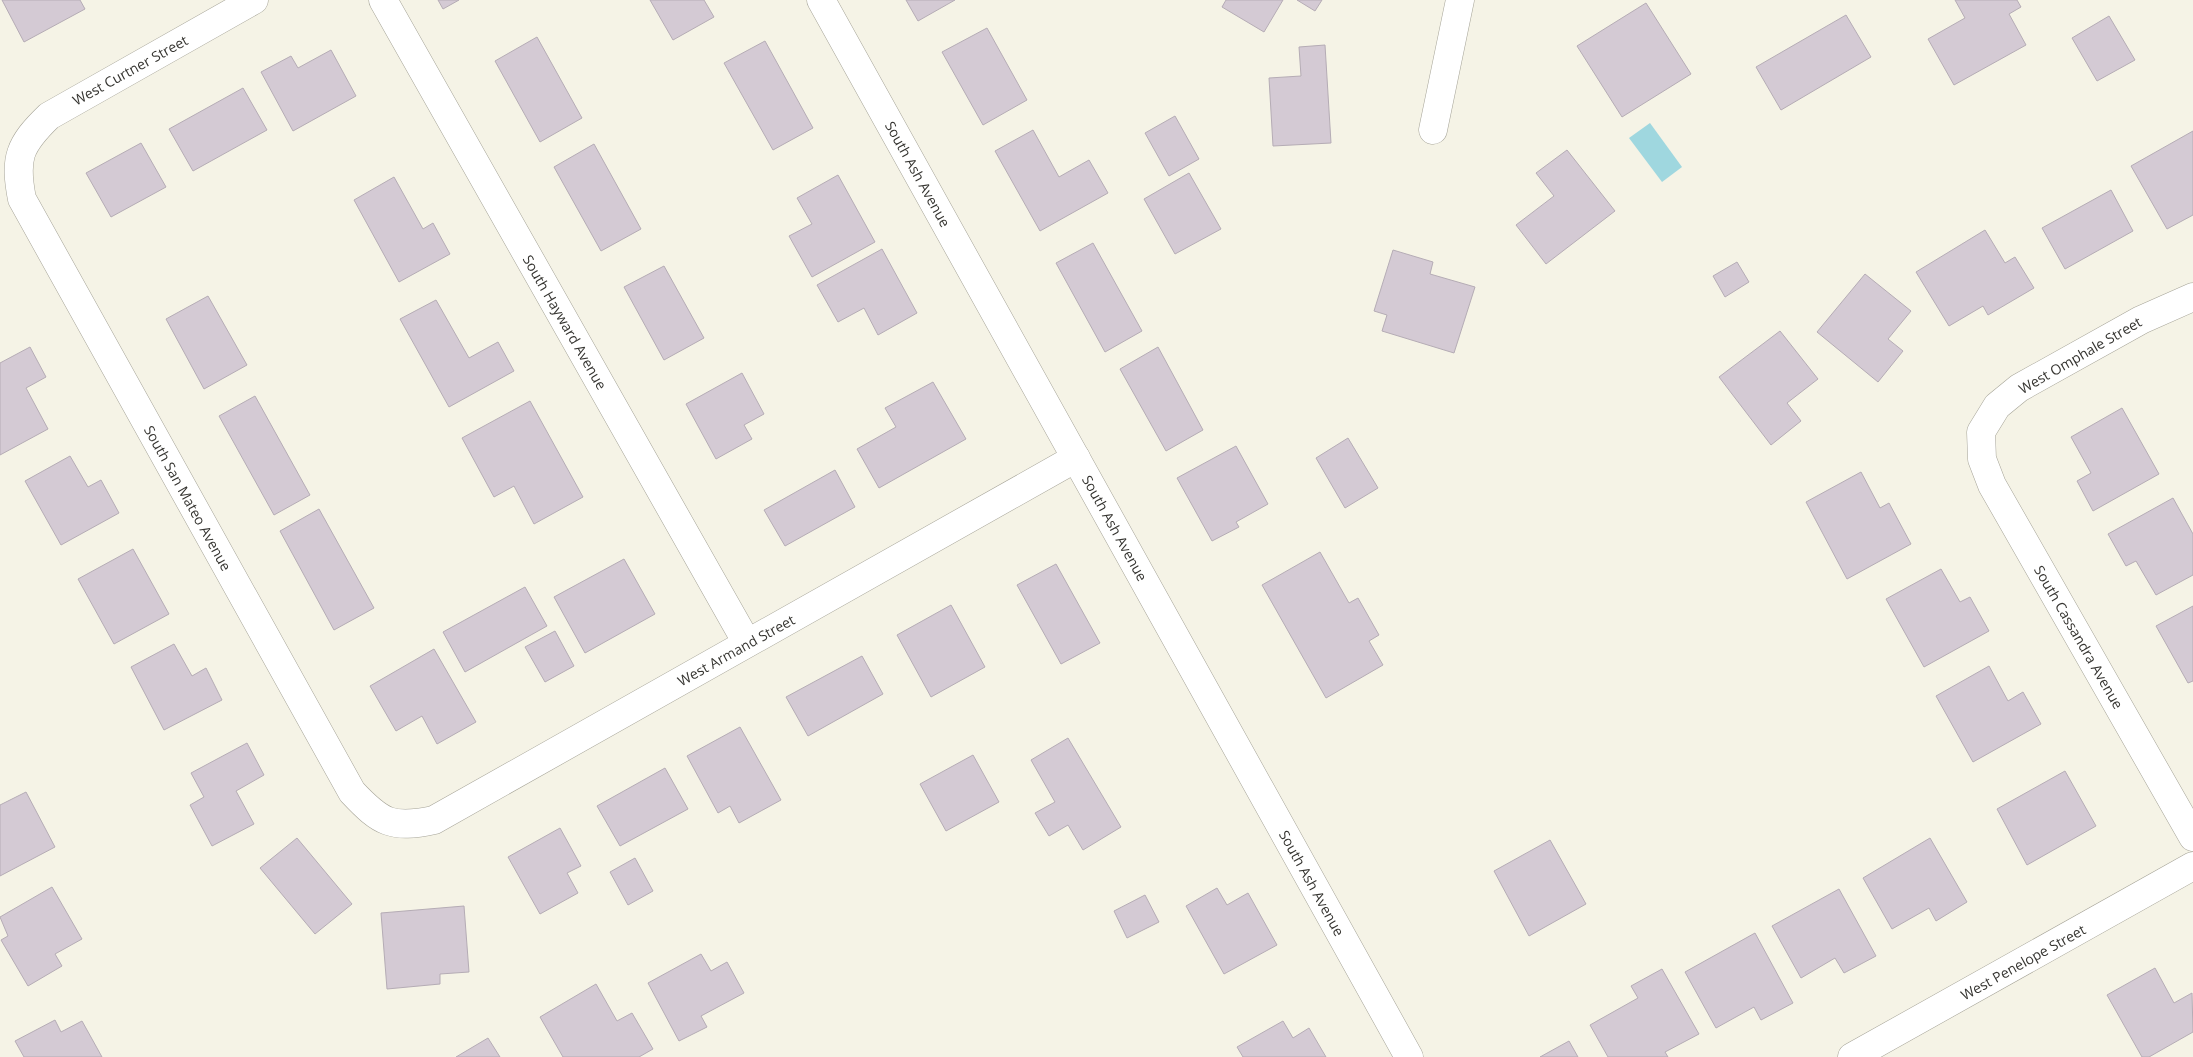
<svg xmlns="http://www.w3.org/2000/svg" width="2193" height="1057" viewBox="0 0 2193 1057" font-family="'Open Sans',sans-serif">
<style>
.water{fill:#9fd7df}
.building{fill:#d4cad4;stroke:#b5acb5}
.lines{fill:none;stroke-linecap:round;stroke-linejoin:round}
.street-casing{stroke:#a6a498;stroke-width:29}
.secondary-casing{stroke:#a6a498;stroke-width:29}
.street{stroke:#fff;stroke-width:28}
.secondary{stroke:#fff;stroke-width:28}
.labels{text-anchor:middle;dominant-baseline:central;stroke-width:5;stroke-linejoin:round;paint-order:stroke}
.street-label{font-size:14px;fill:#363531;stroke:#fff}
</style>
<rect width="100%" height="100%" fill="#f5f3e6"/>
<polygon class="water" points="1650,123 1682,167 1662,182 1629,138"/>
<g class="building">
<polygon points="2,0 80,0 85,9 24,42"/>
<polygon points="438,0 459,0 443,9"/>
<polygon points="650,0 704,0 714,17 673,40"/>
<polygon points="906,0 955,0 918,21"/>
<polygon points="1226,0 1283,0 1264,32 1222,7"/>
<polygon points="1297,0 1322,0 1315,11"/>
<polygon points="1955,0 2017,0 2021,7 2009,14 2026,45 1954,85 1928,39 1965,18"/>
<polygon points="1646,3 1691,74 1622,117 1577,46"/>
<polygon points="1846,15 1871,57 1781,110 1756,67"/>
<polygon points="2109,16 2135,60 2097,81 2072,38"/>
<polygon points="987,28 1027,100 983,125 942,52"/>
<polygon points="537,37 582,118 540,142 495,61"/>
<polygon points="765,41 813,128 773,150 724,63"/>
<polygon points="1325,45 1331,143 1273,146 1269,78 1301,76 1299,47"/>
<polygon points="331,50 356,96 293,131 261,72 291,56 298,68"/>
<polygon points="243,88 267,130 193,171 169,129"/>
<polygon points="1175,116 1199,159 1169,176 1145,133"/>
<polygon points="1033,130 1059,177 1089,160 1108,193 1040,231 995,151"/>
<polygon points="2193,131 2193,215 2167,229 2131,166"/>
<polygon points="141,143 166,187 111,217 86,173"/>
<polygon points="594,144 641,229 601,251 554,167"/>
<polygon points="1567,150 1615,211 1546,264 1516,225 1554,196 1536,173"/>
<polygon points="1189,173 1221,229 1175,254 1144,199"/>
<polygon points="838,175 875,242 812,277 789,236 812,224 797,198"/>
<polygon points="394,177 423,229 433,223 450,254 399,282 354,200"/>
<polygon points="2111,190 2133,231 2065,269 2042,228"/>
<polygon points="1985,230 2005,263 2015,257 2034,288 1988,315 1983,306 1949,326 1916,272"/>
<polygon points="1093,243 1142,331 1105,352 1056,263"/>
<polygon points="882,249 917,313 878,335 864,308 838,322 817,285"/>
<polygon points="1393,250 1433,262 1430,274 1475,287 1454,353 1382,331 1387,315 1374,311"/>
<polygon points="1737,262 1749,282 1725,297 1713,276"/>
<polygon points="664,266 704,338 664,360 624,287"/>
<polygon points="1865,274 1911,311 1888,339 1903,351 1878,382 1817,332"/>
<polygon points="208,296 247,365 204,389 166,319"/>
<polygon points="436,300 469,358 498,342 514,371 449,407 400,319"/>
<polygon points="1780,331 1818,379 1787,403 1801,421 1771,445 1719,377"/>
<polygon points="30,347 46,377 26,388 48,429 0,455 0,363"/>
<polygon points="1158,347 1203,430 1166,451 1120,369"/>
<polygon points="742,373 764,414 744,425 752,439 716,459 686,404"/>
<polygon points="933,382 966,439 879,488 857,449 896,427 885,408"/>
<polygon points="255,396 310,495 274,515 219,416"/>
<polygon points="530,401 583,497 534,524 514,486 494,497 462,438"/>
<polygon points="2122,408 2159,474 2093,511 2077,481 2091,473 2071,437"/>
<polygon points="1348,438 1378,488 1345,508 1316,458"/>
<polygon points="1236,446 1268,504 1236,522 1239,527 1212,541 1177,478"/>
<polygon points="70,456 88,487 101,480 119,513 61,545 25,481"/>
<polygon points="835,470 855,507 785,546 764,510"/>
<polygon points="1861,472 1880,508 1889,503 1911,544 1847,579 1806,502"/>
<polygon points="2173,498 2193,534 2193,575 2156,595 2136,561 2126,566 2108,534"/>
<polygon points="319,509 374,608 334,630 280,531"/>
<polygon points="133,549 169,614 114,644 78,579"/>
<polygon points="1320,552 1349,603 1358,598 1379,635 1369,641 1383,665 1326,698 1262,585"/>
<polygon points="624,559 655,614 585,653 554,597"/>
<polygon points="1056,564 1100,643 1061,664 1017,585"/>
<polygon points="1941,569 1960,602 1970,597 1989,631 1924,667 1886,599"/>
<polygon points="525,587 547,626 465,672 443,632"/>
<polygon points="951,605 985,667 931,697 897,635"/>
<polygon points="2193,606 2193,681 2188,683 2156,626"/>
<polygon points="555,631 574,666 545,682 525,647"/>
<polygon points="174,644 192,676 206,668 222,700 164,730 131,667"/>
<polygon points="434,649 476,722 437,744 422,716 396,731 370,686"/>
<polygon points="862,656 883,694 808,736 786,697"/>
<polygon points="1989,666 2008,701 2023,692 2041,724 1973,762 1936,696"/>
<polygon points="740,727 781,800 739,823 730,806 718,813 687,756"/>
<polygon points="1068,738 1121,827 1083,850 1068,825 1049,836 1035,813 1055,802 1031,760"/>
<polygon points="247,743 264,775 236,791 254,824 212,846 190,805 204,797 191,773"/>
<polygon points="973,755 999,802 946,831 920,784"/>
<polygon points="665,768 688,809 620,846 597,806"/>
<polygon points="2065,771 2096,826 2027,865 1997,809"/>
<polygon points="26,792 55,847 0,876 0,805"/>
<polygon points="560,828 581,866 567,873 578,893 540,914 508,857"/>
<polygon points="297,838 352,904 315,934 260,868"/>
<polygon points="1930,838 1967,902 1936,921 1929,908 1892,929 1863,878"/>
<polygon points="1550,840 1586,904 1529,936 1494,871"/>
<polygon points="635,858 653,891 628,905 610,872"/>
<polygon points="52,887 82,939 55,954 62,966 28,986 1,940 8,936 0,917"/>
<polygon points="1217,888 1227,905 1248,893 1277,945 1224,974 1186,906"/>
<polygon points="1839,889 1876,956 1844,973 1835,958 1801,978 1772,926"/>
<polygon points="1145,895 1159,922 1127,938 1114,911"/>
<polygon points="464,906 469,972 440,974 440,984 387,989 381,913"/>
<polygon points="1755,933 1793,1003 1761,1020 1754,1007 1716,1028 1685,972"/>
<polygon points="701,954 711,971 727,962 744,993 701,1016 707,1027 679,1041 648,983"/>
<polygon points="2155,968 2174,1003 2192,993 2193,1032 2149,1057 2142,1057 2107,995"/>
<polygon points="1662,969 1699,1034 1665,1052 1668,1057 1608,1057 1590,1025 1638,998 1631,986"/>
<polygon points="596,984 617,1021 632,1013 653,1049 639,1057 563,1057 540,1017"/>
<polygon points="55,1020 61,1032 82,1021 102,1057 24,1057 15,1041"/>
<polygon points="1283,1021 1293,1038 1309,1028 1326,1057 1243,1057 1237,1047"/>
<polygon points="488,1038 500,1057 456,1057"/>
<polygon points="1569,1041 1578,1057 1540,1057"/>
</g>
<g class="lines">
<defs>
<g id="street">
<path d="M254,0L49,116C19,145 14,158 22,199L352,792C381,823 392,829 434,820L1076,458"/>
<polyline points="383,0 747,643"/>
<polyline points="1433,130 1460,0"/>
<polyline points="2193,297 2141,320 2019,388 1997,406 1981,432 1982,459 1992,485 2193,837"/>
<polyline points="1852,1057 2193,866"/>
</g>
<polyline id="secondary" points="821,0 1409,1057"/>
</defs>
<use href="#street" class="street-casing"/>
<use href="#secondary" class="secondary-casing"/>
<use href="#street" class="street"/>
<use href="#secondary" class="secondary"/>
</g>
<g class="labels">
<g class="street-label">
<text transform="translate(130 70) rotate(-29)">West Curtner Street</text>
<text transform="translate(918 174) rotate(61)">South Ash Avenue</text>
<text transform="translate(565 322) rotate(60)">South Hayward Avenue</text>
<text transform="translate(2080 355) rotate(-30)">West Omphale Street</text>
<text transform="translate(188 498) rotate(61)">South San Mateo Avenue</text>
<text transform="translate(1115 528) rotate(61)">South Ash Avenue</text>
<text transform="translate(2079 637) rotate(60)">South Cassandra Avenue</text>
<text transform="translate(736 650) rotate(-29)">West Armand Street</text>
<text transform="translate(1312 883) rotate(61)">South Ash Avenue</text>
<text transform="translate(2023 962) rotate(-29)">West Penelope Street</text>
</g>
</g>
</svg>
